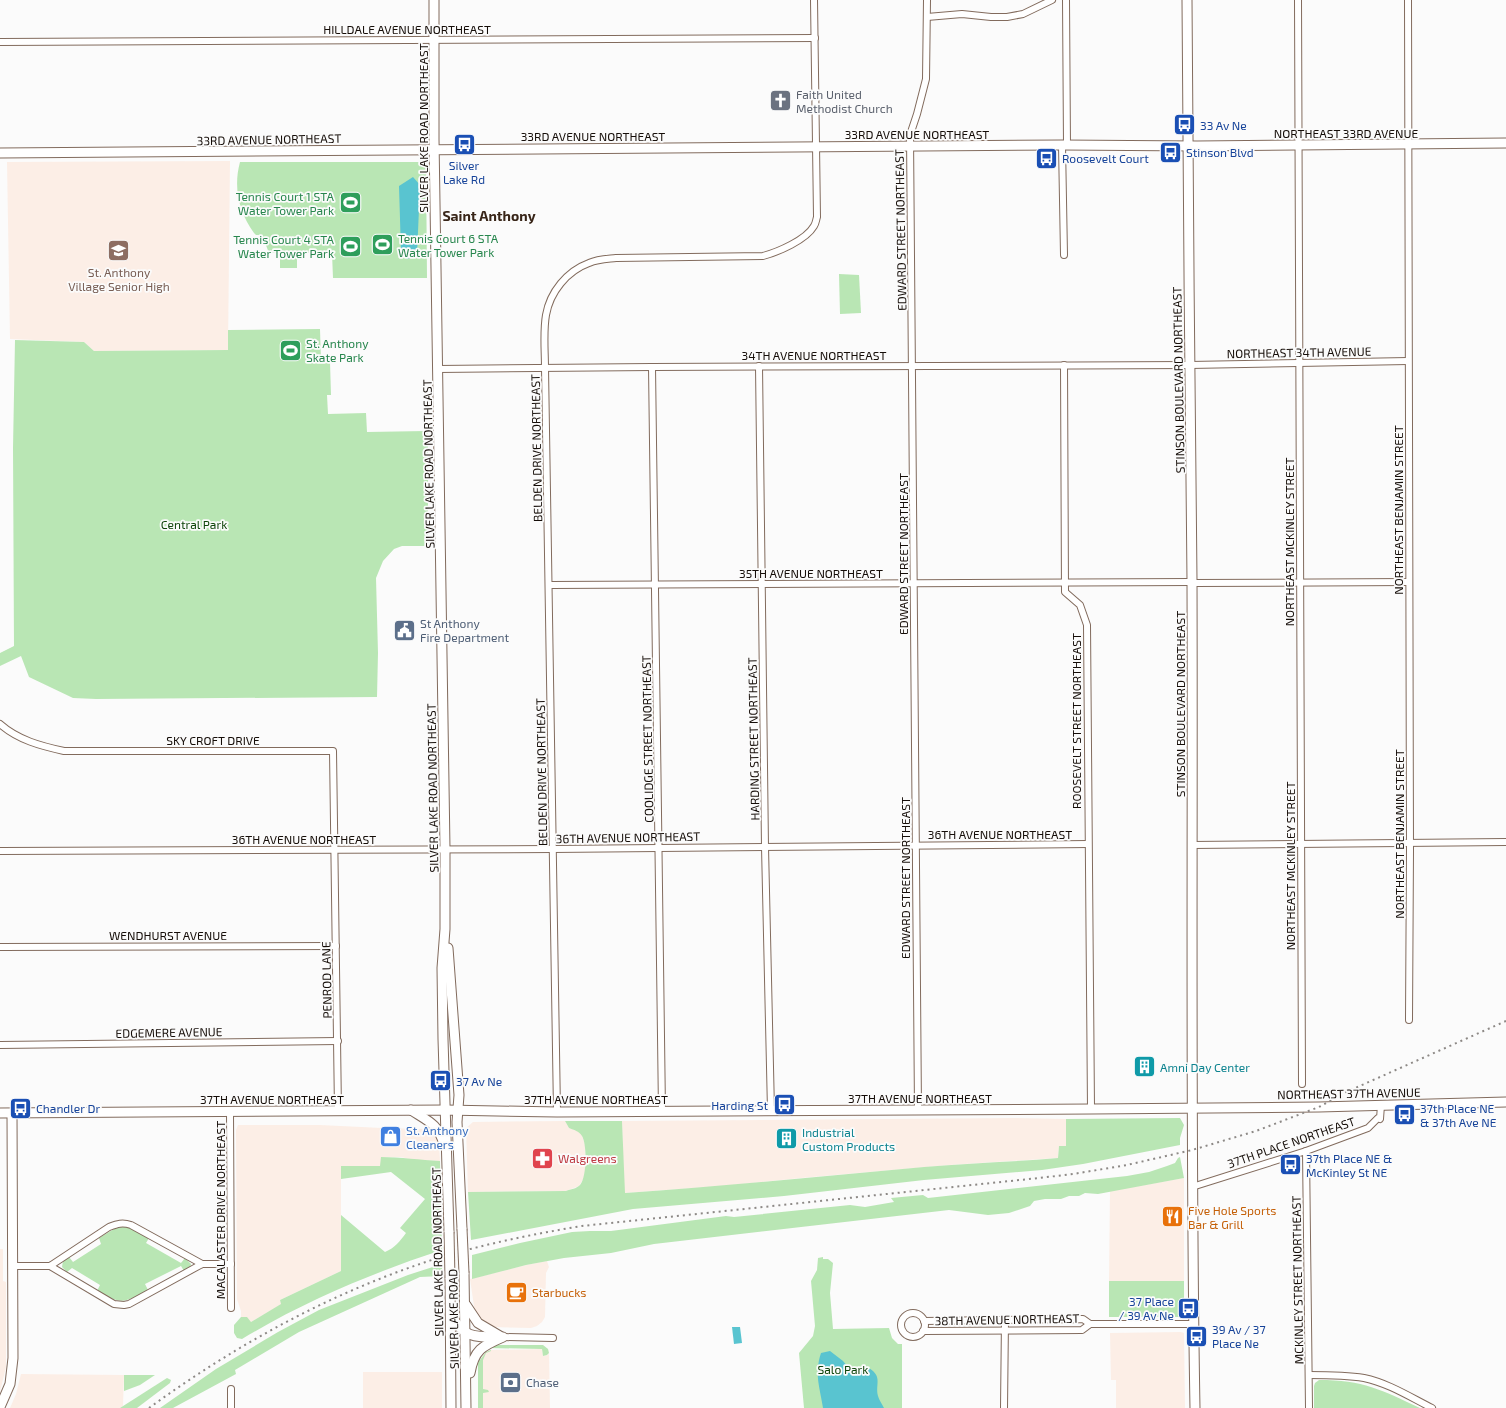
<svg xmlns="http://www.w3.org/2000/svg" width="1506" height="1408" viewBox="0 0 1506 1408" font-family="'Exo 2',sans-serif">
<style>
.built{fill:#fceee6}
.green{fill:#b9e6b4}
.water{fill:#59c4d0}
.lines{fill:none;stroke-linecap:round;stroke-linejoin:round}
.street-casing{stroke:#826b5d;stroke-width:8}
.secondary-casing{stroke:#826b5d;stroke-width:11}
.street{stroke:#fff;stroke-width:6}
.secondary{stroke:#fff;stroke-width:9}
.rail{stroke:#8d8986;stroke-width:2;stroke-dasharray:2 4;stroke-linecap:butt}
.secondary-bridge-casing{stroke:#826b5d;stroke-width:11;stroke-linecap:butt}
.secondary-bridge{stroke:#fff;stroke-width:9}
.labels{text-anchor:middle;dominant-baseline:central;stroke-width:3.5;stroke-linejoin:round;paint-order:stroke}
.street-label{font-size:12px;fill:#150d08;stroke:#fbfbfb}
.worship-label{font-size:12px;fill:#5b616d;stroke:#fbfbfb;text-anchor:start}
.transit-label{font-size:12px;fill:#164399;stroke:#fbfbfb;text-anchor:start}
.leisure-label{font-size:12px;fill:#27864d;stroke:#fbfbfb;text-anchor:end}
.education-label{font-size:12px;fill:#785e54;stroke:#fbfbfb}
.park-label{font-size:12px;fill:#0f450b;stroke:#fbfbfb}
.service-label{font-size:12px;fill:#4e5e75;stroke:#fbfbfb;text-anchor:start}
.culture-label{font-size:12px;fill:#0d838f;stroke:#fbfbfb;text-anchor:start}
.shop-label{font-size:12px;fill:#366cbe;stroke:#fbfbfb;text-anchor:start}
.health-label{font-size:12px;fill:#be3a42;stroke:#fbfbfb;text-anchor:start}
.food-label{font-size:12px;fill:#c56008;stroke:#fbfbfb;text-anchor:start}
.quarter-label{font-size:14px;font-weight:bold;fill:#382518;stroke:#fbfbfb}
</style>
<rect width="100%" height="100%" fill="#fbfbfb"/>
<g class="built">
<polygon points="230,161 228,350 94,351 84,342 10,339 7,162"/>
<polygon points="1013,1118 1066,1119 1066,1146 1059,1146 1058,1158 950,1165 801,1178 723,1186 624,1193 622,1121"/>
<polygon points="565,1121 569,1128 578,1131 582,1135 585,1145 585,1176 579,1186 566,1191 557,1191 468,1192 466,1128 473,1122"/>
<polygon points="238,1125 320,1125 382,1128 428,1129 436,1136 439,1144 440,1161 413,1160 401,1157 381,1157 381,1166 341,1166 341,1271 280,1300 282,1304 251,1322 244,1317 241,1317 241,1311 237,1299 236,1130"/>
<polygon points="1184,1178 1184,1281 1109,1281 1110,1191"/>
<polygon points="0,1249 3,1249 3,1281 6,1282 6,1367 0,1392"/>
<polygon points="547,1261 549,1267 546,1273 545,1317 542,1322 537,1326 531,1328 491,1327 487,1326 475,1313 470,1279 526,1265"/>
<polygon points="1181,1332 1184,1333 1185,1408 1116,1408 1116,1380 1111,1380 1110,1333"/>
<polygon points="542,1349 543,1356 548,1355 549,1353 550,1408 478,1408 478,1360 480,1360 484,1353 489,1350"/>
<rect x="363" y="1372" width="79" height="36"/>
<polygon points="21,1374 124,1375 123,1406 120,1408 10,1408 16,1394"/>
</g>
<g class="green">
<path d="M240,162H426L427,278H333L332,253H297V268H280V253H269L262,235H256L254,233C239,212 233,188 240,162Z"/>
<polygon points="839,274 859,275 861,313 840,314"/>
<polygon points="320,329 321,362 330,362 331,395 327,395 328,414 366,413 367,432 426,431 428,434 428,546 402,546 394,549 383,561 376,578 378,653 377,697 96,699 73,698 29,677 21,656 0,666 0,653 14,646 13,448 15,340 84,342 94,351 228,350 228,330"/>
<path d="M1180,1118L1184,1125L1180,1138V1145L1083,1164L1042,1170L924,1180L784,1196L633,1209L471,1240L468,1192L566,1191C571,1189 576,1189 580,1185C587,1177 587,1144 582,1136C579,1131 574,1130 569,1128L565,1121H622L625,1193C725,1186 825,1176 924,1167C969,1163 1013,1162 1058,1158L1059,1146H1066V1119Z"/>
<path d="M381,1157C401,1157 420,1160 440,1161L442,1250C372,1273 305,1301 242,1339L237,1338L234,1333V1325L241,1317H247L251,1322L281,1304L280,1300L341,1271V1215L385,1252C395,1248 400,1241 406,1233L400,1228L425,1199L391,1172L341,1179V1166H380Z"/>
<polygon points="1180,1157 1184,1178 1098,1194 1085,1193 1079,1196 1069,1196 1061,1199 1045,1199 1034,1201 1030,1206 1009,1213 988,1215 949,1210 654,1244 611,1253 564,1258 526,1265 472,1279 472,1255 520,1243 572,1232 590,1231 611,1231 726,1216 734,1217 850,1205 865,1207 894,1202 891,1198 923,1195 928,1198 1127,1176 1149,1172 1167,1166 1175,1163 1178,1158"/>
<path d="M121,1227H128L149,1238L146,1243L181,1263L185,1258L191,1264L190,1268L184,1271L181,1266L145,1284L148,1290C124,1303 121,1305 97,1291L100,1285L72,1268L67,1272L62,1267L63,1261L69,1257L73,1262L101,1244L99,1238L114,1229Z"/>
<polygon points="823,1257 823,1259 828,1259 833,1263 830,1293 833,1329 889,1328 892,1338 898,1344 902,1344 902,1408 804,1408 799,1353 813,1336 815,1326 811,1281 817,1270 818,1258"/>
<polygon points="442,1264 442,1276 420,1277 299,1332 235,1370 236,1374 173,1408 160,1408 216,1369 278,1332 319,1310 408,1275"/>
<rect x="1109" y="1281" width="75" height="36"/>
<polygon points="494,1345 543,1345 548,1349 549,1353 547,1355 543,1356 542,1349 489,1348 483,1352 479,1358 481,1352"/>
<polygon points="491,1350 491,1351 486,1353 483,1360 483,1389 488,1390 489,1392 483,1393 483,1408 478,1408 478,1361 480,1360 486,1352"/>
<polygon points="124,1375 155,1375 140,1385 124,1391"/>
<polygon points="167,1378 171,1380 170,1383 137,1408 120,1408"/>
<path d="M1319,1380C1363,1380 1382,1390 1420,1408H1314V1386L1315,1383Z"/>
</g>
<g class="water">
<polygon points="413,177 420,185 417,255 407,259 401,252 399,186"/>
<polygon points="732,1327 740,1327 742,1343 734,1344"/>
<path d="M830,1351L843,1361L848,1367L857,1369L869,1368C883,1377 875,1384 878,1396C879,1400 882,1404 884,1408H823C820,1388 814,1374 821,1353Z"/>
</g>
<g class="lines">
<defs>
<g id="street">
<polyline points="1066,0 1067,145"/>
<polyline points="1298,0 1302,1084"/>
<polyline points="1408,0 1410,850 1409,1020"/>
<polyline points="927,17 962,14 991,17 1007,17 1023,14 1052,0"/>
<polyline points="0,42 815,38"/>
<polyline points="1062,145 1064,255"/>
<polyline points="1064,365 1065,592 1080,605 1087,625 1091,1109"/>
<polyline points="759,366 765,847 771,1111"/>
<polyline points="652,367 662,1111"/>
<polyline points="438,369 652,367 1190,365 1408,361"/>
<polyline points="1192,583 1409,582"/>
<polyline points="550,585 1192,582"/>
<path d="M0,724C18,740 41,746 64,751H333L338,1111"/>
<polyline points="1192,845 1506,842"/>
<polyline points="0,851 553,849 1088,844"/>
<polyline points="0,947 336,946"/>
<polyline points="0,1045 338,1041"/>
<polyline points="918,1110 910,135 917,114 926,79 927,0"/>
<polyline points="230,1111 231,1308"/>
<path d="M557,1112L545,368C545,351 543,332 546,315C550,292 567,271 589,263C598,259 607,259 616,258L763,256C778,252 806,240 814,226C816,223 816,220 817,217L814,0"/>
<polyline points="1306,1151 1309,1408"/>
<polyline points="1192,1187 1306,1151 1368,1128 1378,1118 1380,1119 1381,1105"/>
<path d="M13,1266H50L109,1227C117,1224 122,1222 131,1225L202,1264"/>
<polyline points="50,1266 114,1304 124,1305 129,1304 202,1264 231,1264"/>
<circle cx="913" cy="1325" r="12"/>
<polyline points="924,1321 1083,1319 1090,1324"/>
<polyline points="923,1331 1082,1330 1090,1324 1193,1324"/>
<polyline points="503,1337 553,1338"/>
<path d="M1309,1375C1328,1375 1346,1375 1364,1378C1388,1383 1410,1397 1432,1408"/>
<polyline points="231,1389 231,1408"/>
<polyline points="1004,1408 1005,1319"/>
</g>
<g id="secondary">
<polyline points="434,0 434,139 445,849 445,929 442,968 443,1039 449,1232"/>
<path d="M1187,0C1187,193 1191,387 1192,580C1193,856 1190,1132 1195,1408"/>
<polyline points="0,153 1062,145 1197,146 1506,143"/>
<polyline points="448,948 459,1095 457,1122 462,1229"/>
<path d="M411,1110C428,1121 438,1124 444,1144"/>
<polyline points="0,1113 445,1110 557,1112 1091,1109 1319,1107 1506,1102"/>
<polyline points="464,1273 466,1408"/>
<polyline points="450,1278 451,1408"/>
<polyline points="466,1305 478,1323 500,1336"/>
<path d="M451,1315C464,1338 474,1337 499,1337"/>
<path d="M470,1373C474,1350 482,1346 503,1337"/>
<polyline points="0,1407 10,1384 13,1358 12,1113"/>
</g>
</defs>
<use href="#street" class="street-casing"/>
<use href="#secondary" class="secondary-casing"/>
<use href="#street" class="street"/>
<use href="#secondary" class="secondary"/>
<path class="rail" d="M149,1408C237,1344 334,1291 438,1258C485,1244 533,1234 582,1226L1039,1178L1073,1174L1127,1165L1192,1150L1256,1131L1319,1107L1344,1093L1506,1021"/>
<defs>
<g id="secondary-bridge">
<polyline points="462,1229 464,1273"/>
<polyline points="449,1232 450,1278"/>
</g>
</defs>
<use href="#secondary-bridge" class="secondary-bridge-casing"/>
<use href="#secondary-bridge" class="secondary-bridge"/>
</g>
<defs>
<symbol id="church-square" viewBox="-11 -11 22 22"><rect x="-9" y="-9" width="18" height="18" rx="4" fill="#6b7280" stroke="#fbfbfb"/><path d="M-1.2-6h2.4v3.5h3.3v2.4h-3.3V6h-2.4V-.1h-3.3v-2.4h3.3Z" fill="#fff"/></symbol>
<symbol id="bus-square" viewBox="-11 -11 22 22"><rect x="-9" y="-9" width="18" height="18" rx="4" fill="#1a4fb4" stroke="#fbfbfb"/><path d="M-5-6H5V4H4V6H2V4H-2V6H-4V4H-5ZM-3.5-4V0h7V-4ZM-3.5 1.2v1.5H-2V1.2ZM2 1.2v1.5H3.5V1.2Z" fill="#fff"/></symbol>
<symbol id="stadium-square" viewBox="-11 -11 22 22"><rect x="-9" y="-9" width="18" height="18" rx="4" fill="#2e9e5b" stroke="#fbfbfb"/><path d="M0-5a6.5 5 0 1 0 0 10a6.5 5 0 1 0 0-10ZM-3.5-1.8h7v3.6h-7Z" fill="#fff"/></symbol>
<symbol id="school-square" viewBox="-11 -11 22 22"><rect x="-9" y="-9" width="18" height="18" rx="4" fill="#8d6e63" stroke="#fbfbfb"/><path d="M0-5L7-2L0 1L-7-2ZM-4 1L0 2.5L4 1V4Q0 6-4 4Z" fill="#fff"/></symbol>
<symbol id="civic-square" viewBox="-11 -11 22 22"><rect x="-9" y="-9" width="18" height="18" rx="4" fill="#5c6f8a" stroke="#fbfbfb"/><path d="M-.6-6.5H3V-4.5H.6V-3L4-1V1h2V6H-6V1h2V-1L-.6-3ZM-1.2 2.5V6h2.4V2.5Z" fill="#fff"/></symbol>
<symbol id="building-square" viewBox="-11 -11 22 22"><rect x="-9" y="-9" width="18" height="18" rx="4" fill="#0f9aa8" stroke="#fbfbfb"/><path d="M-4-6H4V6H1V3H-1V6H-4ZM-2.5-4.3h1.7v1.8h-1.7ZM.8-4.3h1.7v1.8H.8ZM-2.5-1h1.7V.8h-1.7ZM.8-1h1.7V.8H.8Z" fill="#fff"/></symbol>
<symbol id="shop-square" viewBox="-11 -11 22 22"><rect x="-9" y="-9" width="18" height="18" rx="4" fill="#3f7fe0" stroke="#fbfbfb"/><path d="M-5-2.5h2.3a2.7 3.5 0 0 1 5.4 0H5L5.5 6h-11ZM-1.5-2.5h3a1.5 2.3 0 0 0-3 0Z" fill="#fff"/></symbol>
<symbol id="pharmacy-square" viewBox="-11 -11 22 22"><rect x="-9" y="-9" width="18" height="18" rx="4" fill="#e0444e" stroke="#fbfbfb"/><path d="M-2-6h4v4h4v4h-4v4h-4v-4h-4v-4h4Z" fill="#fff"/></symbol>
<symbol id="restaurant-square" viewBox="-11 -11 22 22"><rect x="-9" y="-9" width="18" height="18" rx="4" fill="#e8710a" stroke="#fbfbfb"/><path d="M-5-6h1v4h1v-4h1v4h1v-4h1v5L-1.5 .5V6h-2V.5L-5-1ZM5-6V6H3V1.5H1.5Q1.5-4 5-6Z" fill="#fff"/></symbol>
<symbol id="cafe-square" viewBox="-11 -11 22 22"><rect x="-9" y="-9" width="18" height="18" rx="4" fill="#e8710a" stroke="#fbfbfb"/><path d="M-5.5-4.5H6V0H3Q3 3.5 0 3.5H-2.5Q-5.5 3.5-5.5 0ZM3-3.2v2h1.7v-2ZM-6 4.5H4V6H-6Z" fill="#fff"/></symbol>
<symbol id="bank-square" viewBox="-11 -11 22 22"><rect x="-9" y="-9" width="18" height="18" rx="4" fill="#5c6f8a" stroke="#fbfbfb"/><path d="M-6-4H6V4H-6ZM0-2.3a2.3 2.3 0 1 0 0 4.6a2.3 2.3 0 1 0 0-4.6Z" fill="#fff"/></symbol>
</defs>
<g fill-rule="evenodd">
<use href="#church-square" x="768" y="88" width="25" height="25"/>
<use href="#bus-square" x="1172" y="112" width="25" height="25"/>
<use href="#bus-square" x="452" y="132" width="25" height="25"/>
<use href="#bus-square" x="1158" y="140" width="25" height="25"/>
<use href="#bus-square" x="1034" y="146" width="25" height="25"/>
<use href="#stadium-square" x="338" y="190" width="25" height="25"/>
<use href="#stadium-square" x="370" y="232" width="25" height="25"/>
<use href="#stadium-square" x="338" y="234" width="25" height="25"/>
<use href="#school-square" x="106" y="238" width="25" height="25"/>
<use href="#stadium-square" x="278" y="338" width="25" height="25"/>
<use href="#civic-square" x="392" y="618" width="25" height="25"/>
<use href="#building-square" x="1132" y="1054" width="25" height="25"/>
<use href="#bus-square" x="428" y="1068" width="25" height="25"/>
<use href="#bus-square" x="772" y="1092" width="25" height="25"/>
<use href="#bus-square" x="8" y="1096" width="25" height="25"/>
<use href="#bus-square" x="1392" y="1102" width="25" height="25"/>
<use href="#shop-square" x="378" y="1124" width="25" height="25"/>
<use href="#building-square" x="774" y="1126" width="25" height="25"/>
<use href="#pharmacy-square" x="530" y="1146" width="25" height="25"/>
<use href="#bus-square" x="1278" y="1152" width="25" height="25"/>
<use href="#restaurant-square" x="1160" y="1204" width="25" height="25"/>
<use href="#cafe-square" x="504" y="1280" width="25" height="25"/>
<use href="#bus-square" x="1176" y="1296" width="25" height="25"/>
<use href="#bus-square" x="1184" y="1324" width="25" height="25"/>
<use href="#bank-square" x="498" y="1370" width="25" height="25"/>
</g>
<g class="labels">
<g class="street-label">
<text x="407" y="29">HILLDALE AVENUE NORTHEAST</text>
<text transform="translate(423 128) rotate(-90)">SILVER LAKE ROAD NORTHEAST</text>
<text x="1346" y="133">NORTHEAST 33RD AVENUE</text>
<text x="917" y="134">33RD AVENUE NORTHEAST</text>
<text x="593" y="136">33RD AVENUE NORTHEAST</text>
<text transform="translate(269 139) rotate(-1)">33RD AVENUE NORTHEAST</text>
<text transform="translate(900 230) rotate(-91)">EDWARD STREET NORTHEAST</text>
<text transform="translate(1299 352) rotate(-1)">NORTHEAST 34TH AVENUE</text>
<text x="814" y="355">34TH AVENUE NORTHEAST</text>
<text transform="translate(1178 380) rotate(-91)">STINSON BOULEVARD NORTHEAST</text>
<text transform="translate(536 448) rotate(-91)">BELDEN DRIVE NORTHEAST</text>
<text transform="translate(428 464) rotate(-91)">SILVER LAKE ROAD NORTHEAST</text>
<text transform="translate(1398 510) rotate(-90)">NORTHEAST BENJAMIN STREET</text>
<text transform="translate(1289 542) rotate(-90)">NORTHEAST MCKINLEY STREET</text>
<text transform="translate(903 554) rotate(-90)">EDWARD STREET NORTHEAST</text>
<text x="811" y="573">35TH AVENUE NORTHEAST</text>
<text transform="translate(1180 704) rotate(-90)">STINSON BOULEVARD NORTHEAST</text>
<text transform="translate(1076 721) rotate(-90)">ROOSEVELT STREET NORTHEAST</text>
<text transform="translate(647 739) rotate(-91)">COOLIDGE STREET NORTHEAST</text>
<text transform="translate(753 739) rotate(-91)">HARDING STREET NORTHEAST</text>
<text x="213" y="740">SKY CROFT DRIVE</text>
<text transform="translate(541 772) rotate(-91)">BELDEN DRIVE NORTHEAST</text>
<text transform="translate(432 788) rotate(-91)">SILVER LAKE ROAD NORTHEAST</text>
<text x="1000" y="834">36TH AVENUE NORTHEAST</text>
<text transform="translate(1399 834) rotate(-90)">NORTHEAST BENJAMIN STREET</text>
<text transform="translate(628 837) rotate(-1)">36TH AVENUE NORTHEAST</text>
<text x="304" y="839">36TH AVENUE NORTHEAST</text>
<text transform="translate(1290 866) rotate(-90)">NORTHEAST MCKINLEY STREET</text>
<text transform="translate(905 878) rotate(-90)">EDWARD STREET NORTHEAST</text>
<text x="168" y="935">WENDHURST AVENUE</text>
<text transform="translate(326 980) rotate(-91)">PENROD LANE</text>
<text transform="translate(169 1032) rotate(-1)">EDGEMERE AVENUE</text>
<text transform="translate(1349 1093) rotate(-1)">NORTHEAST 37TH AVENUE</text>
<text x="920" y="1098">37TH AVENUE NORTHEAST</text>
<text x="272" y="1099">37TH AVENUE NORTHEAST</text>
<text x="596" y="1099">37TH AVENUE NORTHEAST</text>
<text transform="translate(1291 1142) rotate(-19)">37TH PLACE NORTHEAST</text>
<text transform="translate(220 1210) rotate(-90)">MACALASTER DRIVE NORTHEAST</text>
<text transform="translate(437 1252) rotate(-91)">SILVER LAKE ROAD NORTHEAST</text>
<text transform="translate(1297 1280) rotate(-91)">MCKINLEY STREET NORTHEAST</text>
<text transform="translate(453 1319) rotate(-91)">SILVER LAKE ROAD</text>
<text transform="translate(1007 1319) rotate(-1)">38TH AVENUE NORTHEAST</text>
</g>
<g class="worship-label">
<text x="796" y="94">Faith United<tspan x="796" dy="14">Methodist Church</tspan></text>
</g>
<g class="transit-label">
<text x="1200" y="125">33 Av Ne</text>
<text x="1186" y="152">Stinson Blvd</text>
<text x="1062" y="158">Roosevelt Court</text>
<text x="464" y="165" text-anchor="middle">Silver<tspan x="464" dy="14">Lake Rd</tspan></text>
<text x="456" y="1081">37 Av Ne</text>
<text x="768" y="1105" text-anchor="end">Harding St</text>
<text x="36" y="1108">Chandler Dr</text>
<text x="1420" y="1108">37th Place NE<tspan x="1420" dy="14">&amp; 37th Ave NE</tspan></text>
<text x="1306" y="1158">37th Place NE &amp;<tspan x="1306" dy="14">McKinley St NE</tspan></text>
<text x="1174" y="1301" text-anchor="end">37 Place<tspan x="1174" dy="14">/ 39 Av Ne</tspan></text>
<text x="1212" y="1329">39 Av / 37<tspan x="1212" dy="14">Place Ne</tspan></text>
</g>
<g class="leisure-label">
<text x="334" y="196">Tennis Court 1 STA<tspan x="334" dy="14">Water Tower Park</tspan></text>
<text x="398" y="238" text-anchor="start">Tennis Court 6 STA<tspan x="398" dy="14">Water Tower Park</tspan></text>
<text x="334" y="239">Tennis Court 4 STA<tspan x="334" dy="14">Water Tower Park</tspan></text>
<text x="306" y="343" text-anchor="start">St. Anthony<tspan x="306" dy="14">Skate Park</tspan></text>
</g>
<g class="education-label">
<text x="119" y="272">St. Anthony<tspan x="119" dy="14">Village Senior High</tspan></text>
</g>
<g class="park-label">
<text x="194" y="524">Central Park</text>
<text x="843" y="1369">Salo Park</text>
</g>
<g class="service-label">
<text x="420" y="623">St Anthony<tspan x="420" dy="14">Fire Department</tspan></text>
<text x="526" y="1382">Chase</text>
</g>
<g class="culture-label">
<text x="1160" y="1067">Amni Day Center</text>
<text x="802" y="1132">Industrial<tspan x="802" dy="14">Custom Products</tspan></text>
</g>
<g class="shop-label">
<text x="406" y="1130">St. Anthony<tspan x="406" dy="14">Cleaners</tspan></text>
</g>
<g class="health-label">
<text x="558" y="1158">Walgreens</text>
</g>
<g class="food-label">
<text x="1188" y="1210">Five Hole Sports<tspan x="1188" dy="14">Bar &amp; Grill</tspan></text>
<text x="532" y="1292">Starbucks</text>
</g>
<g class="quarter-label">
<text x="489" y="215">Saint Anthony</text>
</g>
</g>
</svg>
